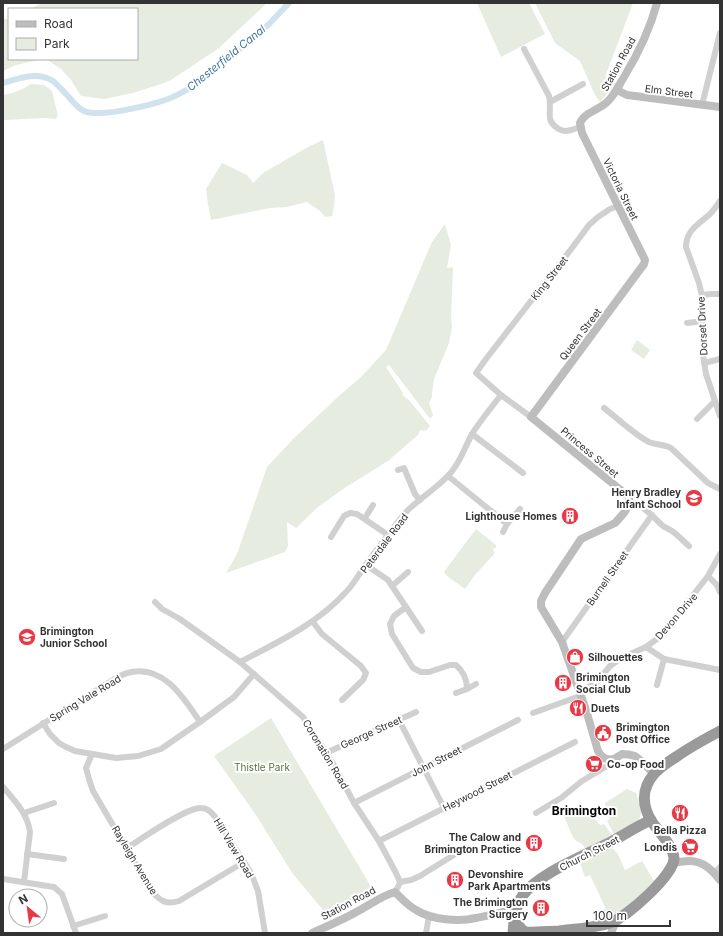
<svg xmlns="http://www.w3.org/2000/svg" width="723" height="936" viewBox="0 0 723 936" font-family="Inter,sans-serif">
<style>
.green{fill:#e6ecdf}
.lines{fill:none;stroke-linecap:round;stroke-linejoin:round}
.canal{stroke:#cfe2ee;stroke-width:6}
.street{stroke:#d0d0d0;stroke-width:6}
.secondary{stroke:#bdbdbd;stroke-width:8}
.highway{stroke:#9a9a9a;stroke-width:11}
.labels{text-anchor:middle;dominant-baseline:central;stroke-width:4;stroke-linejoin:round;paint-order:stroke}
.street-label{font-size:10px;fill:#333;stroke:#fff}
.poi-label{font-size:10px;font-weight:bold;fill:#333;stroke:#fff;text-anchor:start}
.park-label{font-size:10px;fill:#56703f;stroke:#fff}
.water-label{font-size:11px;font-style:italic;fill:#3f7597;stroke:#fff}
.quarter-label{font-size:12px;font-weight:bold;fill:#000;stroke:#fff}
</style>
<rect width="100%" height="100%" fill="#fff"/>
<g class="green">
<polygon points="42,3 267,3 219,48 171,80 161,84 133,93 104,99 81,96 71,80 61,69 46,59 137,59 137,9 30,9"/>
<polygon points="477,3 529,3 545,34 501,57"/>
<polygon points="535,3 633,3 605,77 616,83 600,102 595,95 580,61 555,43"/>
<polygon points="3,19 9,19 9,59 43,59 16,65 3,71"/>
<path d="M31,84L44,85L52,91L58,116L55,119L45,118L3,120V95C14,93 22,90 31,84Z"/>
<polygon points="323,140 335,195 334,207 332,216 325,217 320,211 307,202 287,207 270,208 211,220 208,204 206,189 222,163 247,175 253,183 263,173 308,147"/>
<polygon points="445,224 451,245 447,268 453,267 451,316 452,327 449,343 434,379 432,393 432,397 429,403 433,415 430,419 409,391 389,365 386,367 403,393 402,395 409,400 430,426 426,431 420,430 418,435 388,461 346,487 318,507 296,528 287,522 288,546 285,552 226,573 237,554 267,467 294,438 340,395 361,377 386,350 432,242"/>
<polygon points="637,340 650,350 644,359 631,350"/>
<polygon points="476,529 482,534 496,545 496,548 494,548 493,550 495,553 474,576 465,589 447,576 444,572"/>
<polygon points="271,718 373,890 328,916 293,874 254,812 214,756"/>
<path d="M627,789L636,793C640,803 644,816 636,825C633,828 620,833 615,836L607,821L610,819L606,813L605,803Z"/>
<polygon points="579,806 588,812 600,825 604,824 613,837 586,850 582,844 575,840 571,833 564,816"/>
<polygon points="611,847 618,854 625,870 642,861 654,881 636,900 614,917 597,920 595,916 597,915 596,912 606,909 590,875 585,877 580,863"/>
</g>
<g class="lines">
<path class="canal" d="M3,83C19,78 38,71 53,81C58,85 62,90 66,94C72,100 77,108 84,111C99,118 152,105 168,99C176,96 183,92 190,88L254,38L269,24L289,3"/>
<g class="street">
<path d="M524,49L549,96C551,104 549,112 550,119C551,122 553,125 556,127C563,134 572,130 580,127"/>
<polyline points="550,102 583,84"/>
<polyline points="702,105 720,33"/>
<path d="M720,201C717,205 714,210 710,214C699,224 686,230 686,247L699,283L703,300L705,337L703,355L706,374L720,416"/>
<polyline points="702,295 711,294 720,294"/>
<polyline points="687,323 704,321"/>
<polyline points="704,363 720,359"/>
<path d="M604,408C617,418 635,435 649,442C656,445 664,444 671,448L708,483L720,489"/>
<polyline points="531,417 501,395 476,373 486,359 572,248 589,225 598,217 610,209 618,206"/>
<polyline points="697,419 715,401"/>
<polyline points="472,434 523,473"/>
<polyline points="398,470 404,468 415,494 420,500"/>
<polyline points="448,476 507,524"/>
<path d="M630,503C641,502 655,519 663,526C666,528 669,529 672,531C678,535 683,541 689,546"/>
<polyline points="365,518 373,505"/>
<polyline points="503,532 507,524 520,509"/>
<polyline points="331,537 344,516 350,513 357,514 388,535"/>
<polyline points="366,565 388,580 422,631"/>
<polyline points="708,576 717,585 720,592"/>
<polyline points="392,586 408,572"/>
<polyline points="155,602 162,609 180,619 240,662 303,717 334,765 354,803 379,841 396,873 400,882 398,887 395,892"/>
<path d="M406,607L394,616L390,624L392,634L413,668L421,672H429L450,665H456C463,671 467,680 467,689L456,693"/>
<polyline points="313,622 322,634 361,666 366,673 363,680 342,700"/>
<polyline points="562,642 652,515"/>
<polyline points="646,647 664,659 720,670"/>
<path d="M240,662C278,642 317,624 346,592C352,586 357,578 362,570C377,550 391,529 408,510C422,496 445,483 455,467C462,457 466,445 472,434C480,421 491,408 501,395"/>
<polyline points="657,685 664,659"/>
<polyline points="467,689 476,684"/>
<polyline points="579,692 596,683 610,666 621,658 646,647 661,636 708,576 720,554"/>
<polyline points="533,713 580,696"/>
<polyline points="399,720 444,808"/>
<polyline points="43,723 50,734 59,743 66,747 75,751 116,758 138,756 161,749 200,722 234,697 254,674"/>
<path d="M3,749L116,678C119,677 123,674 127,673C163,663 184,698 200,722"/>
<polyline points="326,753 416,712"/>
<path d="M92,754L86,768L89,779L93,791L152,892C161,901 166,905 179,901L244,862"/>
<path d="M3,787C14,800 28,814 30,832L24,882"/>
<polyline points="354,803 518,720"/>
<polyline points="24,813 54,803"/>
<polyline points="536,813 561,798 582,781 607,766 610,760"/>
<polyline points="379,841 575,742"/>
<path d="M127,848C141,839 187,807 201,808C208,808 212,813 216,818L251,873L258,891L265,933"/>
<polyline points="27,854 64,859"/>
<polyline points="714,873 720,867"/>
<polyline points="3,879 54,887 62,894 76,933"/>
<polyline points="400,882 411,880 420,876 465,848"/>
<polyline points="73,926 105,916"/>
<polyline points="426,933 429,916"/>
</g>
<g class="secondary">
<polyline points="617,90 627,95 635,96 720,107"/>
<path d="M654,774C649,769 641,760 635,756C632,755 626,754 622,754C621,755 617,757 616,758C608,762 602,758 598,751L586,710L562,642L541,607V601L545,593L581,539L615,523L624,513L630,503L628,496L531,417L644,264L645,260L582,133L580,123C585,111 601,110 609,100C615,94 619,85 624,77C638,54 650,29 657,3"/>
<path d="M674,863C679,862 685,861 690,861C703,861 712,870 720,880"/>
<path d="M312,933C327,926 343,920 358,911C370,905 381,896 395,892C401,898 408,906 416,910C432,920 459,922 476,918C489,916 502,911 516,910"/>
<polyline points="611,933 615,924 618,920"/>
</g>
<g class="highway">
<path d="M515,918C517,923 520,930 526,932C530,933 553,931 559,931C576,929 594,928 610,923C626,918 675,874 674,858C673,846 659,832 652,822C642,806 641,789 654,774C660,767 668,762 676,757C690,747 705,739 720,731"/>
<path d="M513,933C514,920 515,906 523,895C538,874 582,857 605,845C621,837 635,827 651,820"/>
</g>
</g>
<defs>
<symbol id="school-disc" viewBox="-11 -11 22 22"><circle r="9.5" fill="#e63946" stroke="#fff"/><path d="M0-5L7-2L0 1L-7-2ZM-4 1L0 2.5L4 1V4Q0 6-4 4Z" fill="#fff"/></symbol>
<symbol id="building-disc" viewBox="-11 -11 22 22"><circle r="9.5" fill="#e63946" stroke="#fff"/><path d="M-4-6H4V6H1V3H-1V6H-4ZM-2.5-4.3h1.7v1.8h-1.7ZM.8-4.3h1.7v1.8H.8ZM-2.5-1h1.7V.8h-1.7ZM.8-1h1.7V.8H.8Z" fill="#fff"/></symbol>
<symbol id="shop-disc" viewBox="-11 -11 22 22"><circle r="9.5" fill="#e63946" stroke="#fff"/><path d="M-5-2.5h2.3a2.7 3.5 0 0 1 5.4 0H5L5.5 6h-11ZM-1.5-2.5h3a1.5 2.3 0 0 0-3 0Z" fill="#fff"/></symbol>
<symbol id="restaurant-disc" viewBox="-11 -11 22 22"><circle r="9.5" fill="#e63946" stroke="#fff"/><path d="M-5-6h1v4h1v-4h1v4h1v-4h1v5L-1.5 .5V6h-2V.5L-5-1ZM5-6V6H3V1.5H1.5Q1.5-4 5-6Z" fill="#fff"/></symbol>
<symbol id="civic-disc" viewBox="-11 -11 22 22"><circle r="9.5" fill="#e63946" stroke="#fff"/><path d="M-.6-6.5H3V-4.5H.6V-3L4-1V1h2V6H-6V1h2V-1L-.6-3ZM-1.2 2.5V6h2.4V2.5Z" fill="#fff"/></symbol>
<symbol id="supermarket-disc" viewBox="-11 -11 22 22"><circle r="9.5" fill="#e63946" stroke="#fff"/><path d="M-6-5.5h2.5l.6 2H6L4.5 2H-2.5L-4.4-4H-6ZM-1.5 3.2a1.3 1.3 0 1 0 .1 0ZM3 3.2a1.3 1.3 0 1 0 .1 0Z" fill="#fff"/></symbol>
</defs>
<g fill-rule="evenodd">
<use href="#school-disc" x="684" y="488" width="20" height="20"/>
<use href="#building-disc" x="560" y="506" width="20" height="20"/>
<use href="#school-disc" x="17" y="627" width="20" height="20"/>
<use href="#shop-disc" x="565" y="647" width="20" height="20"/>
<use href="#building-disc" x="553" y="673" width="20" height="20"/>
<use href="#restaurant-disc" x="568" y="698" width="20" height="20"/>
<use href="#civic-disc" x="593" y="723" width="20" height="20"/>
<use href="#supermarket-disc" x="584" y="754" width="20" height="20"/>
<use href="#restaurant-disc" x="670" y="803" width="20" height="20"/>
<use href="#building-disc" x="524" y="833" width="20" height="20"/>
<use href="#supermarket-disc" x="680" y="837" width="20" height="20"/>
<use href="#building-disc" x="445" y="870" width="20" height="20"/>
<use href="#building-disc" x="531" y="898" width="20" height="20"/>
</g>
<g class="labels">
<g class="street-label">
<text transform="translate(618 64) rotate(-61)">Station Road</text>
<text transform="translate(669 91) rotate(7)">Elm Street</text>
<text transform="translate(621 189) rotate(64)">Victoria Street</text>
<text transform="translate(549 278) rotate(-52)">King Street</text>
<text transform="translate(702 326) rotate(-93)">Dorset Drive</text>
<text transform="translate(580 334) rotate(-53)">Queen Street</text>
<text transform="translate(590 452) rotate(40)">Princess Street</text>
<text transform="translate(384 543) rotate(-53)">Peterdale Road</text>
<text transform="translate(607 578) rotate(-55)">Burnell Street</text>
<text transform="translate(676 616) rotate(-49)">Devon Drive</text>
<text transform="translate(85 698) rotate(-31)">Spring Vale Road</text>
<text transform="translate(371 732) rotate(-24)">George Street</text>
<text transform="translate(326 754) rotate(59)">Coronation Road</text>
<text transform="translate(436 761) rotate(-27)">John Street</text>
<text transform="translate(477 791) rotate(-27)">Heywood Street</text>
<text transform="translate(234 848) rotate(59)">Hill View Road</text>
<text transform="translate(589 853) rotate(-27)">Church Street</text>
<text transform="translate(135 860) rotate(59)">Rayleigh Avenue</text>
<text transform="translate(348 903) rotate(-28)">Station Road</text>
</g>
<g class="poi-label">
<text x="681" y="492" text-anchor="end">Henry Bradley<tspan x="681" dy="12">Infant School</tspan></text>
<text x="557" y="516" text-anchor="end">Lighthouse Homes</text>
<text x="40" y="631">Brimington<tspan x="40" dy="12">Junior School</tspan></text>
<text x="588" y="657">Silhouettes</text>
<text x="576" y="677">Brimington<tspan x="576" dy="12">Social Club</tspan></text>
<text x="591" y="708">Duets</text>
<text x="616" y="727">Brimington<tspan x="616" dy="12">Post Office</tspan></text>
<text x="607" y="764">Co-op Food</text>
<text x="680" y="830" text-anchor="middle">Bella Pizza</text>
<text x="521" y="837" text-anchor="end">The Calow and<tspan x="521" dy="12">Brimington Practice</tspan></text>
<text x="677" y="847" text-anchor="end">Londis</text>
<text x="468" y="874">Devonshire<tspan x="468" dy="12">Park Apartments</tspan></text>
<text x="528" y="902" text-anchor="end">The Brimington<tspan x="528" dy="12">Surgery</tspan></text>
</g>
<g class="park-label">
<text x="262" y="767">Thistle Park</text>
</g>
<g class="water-label">
<text transform="translate(226 58) rotate(-39)">Chesterfield Canal</text>
</g>
<g class="quarter-label">
<text x="584" y="810">Brimington</text>
</g>
</g>
<rect width="723" height="936" fill="none" stroke="#333333" stroke-width="8"/>
<rect x="8" y="8" width="130" height="52" fill="#ffffff" stroke="#adadad"/>
<rect x="16" y="21" width="20" height="6" fill="#bdbdbd" stroke="#adadad"/>
<text x="44" y="28" font-size="12" fill="#333333">Road</text>
<rect x="16" y="38" width="20" height="12" fill="#e6ecdf" stroke="#adadad"/>
<text x="44" y="48" font-size="12" fill="#333333">Park</text>
<g transform="translate(28 908) rotate(331)"><circle r="19" fill="#ffffff" stroke="#adadad"/>
<path d="M0-3L7 15L0 10L-7 15Z" fill="#e63946"/>
<text y="-6" font-size="11" font-weight="bold" text-anchor="middle" fill="#333333">N</text>
</g>
<path d="M587 920v6h83v-6" fill="none" stroke="#333333" stroke-width="2"/>
<text x="593" y="920" font-size="12" fill="#333333" stroke="#ffffff" stroke-width="3" paint-order="stroke">100 m</text>
</svg>
